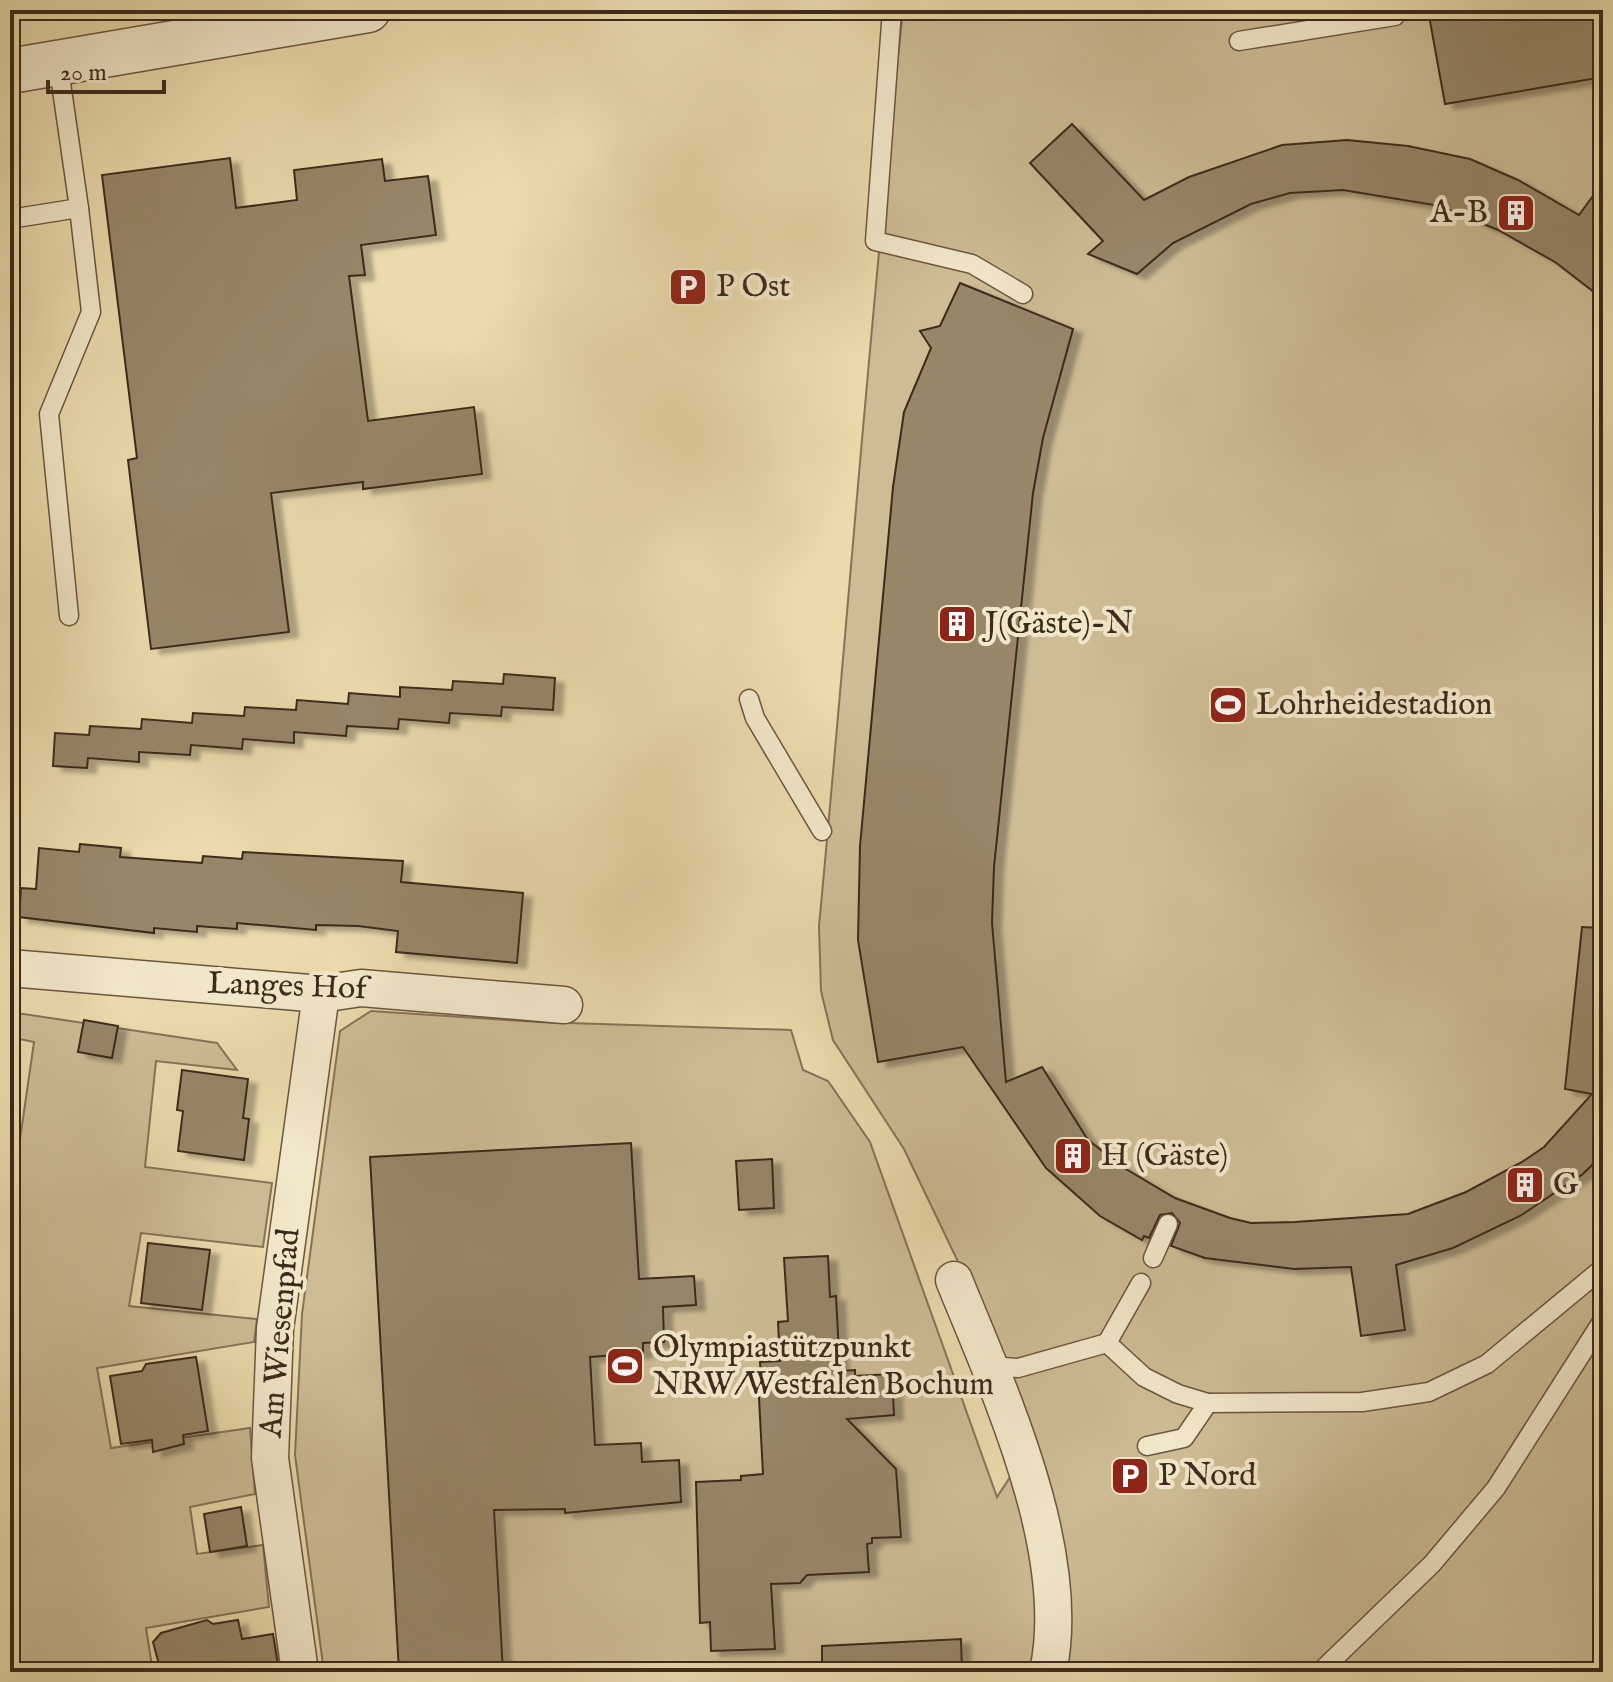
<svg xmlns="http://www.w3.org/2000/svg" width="1613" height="1682" viewBox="0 0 1613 1682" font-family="'IM FELL English',serif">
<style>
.green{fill:#cdbc94;stroke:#867358;stroke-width:2}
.building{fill:#978667;stroke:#3e2a1c;stroke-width:2;filter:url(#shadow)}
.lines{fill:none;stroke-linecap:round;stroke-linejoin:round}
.service-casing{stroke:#695640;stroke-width:21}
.minor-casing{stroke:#695640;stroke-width:39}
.tertiary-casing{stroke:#695640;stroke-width:47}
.service{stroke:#f1e7c9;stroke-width:18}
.minor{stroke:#f1e7c9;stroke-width:36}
.tertiary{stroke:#f1e7c9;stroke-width:44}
.labels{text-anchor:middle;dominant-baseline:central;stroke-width:8;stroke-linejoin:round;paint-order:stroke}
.poi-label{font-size:32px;fill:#3e2a1c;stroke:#f1e7c9;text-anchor:start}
.street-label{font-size:32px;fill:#3e2a1c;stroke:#f1e7c9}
</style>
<defs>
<filter id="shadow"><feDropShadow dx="9" dy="5" stdDeviation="2" flood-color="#0004"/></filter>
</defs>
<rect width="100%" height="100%" fill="#eadaac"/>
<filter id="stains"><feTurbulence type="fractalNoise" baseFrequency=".0025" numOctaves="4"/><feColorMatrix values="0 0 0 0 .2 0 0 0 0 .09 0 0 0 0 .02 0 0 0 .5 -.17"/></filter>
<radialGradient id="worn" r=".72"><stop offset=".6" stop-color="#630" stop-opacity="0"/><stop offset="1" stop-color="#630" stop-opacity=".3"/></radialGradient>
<g class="green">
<path d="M903,10H1603V1672H1057L1008,1366L904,1149L833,1040L821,991L819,926C848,620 870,315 903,10Z"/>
<polygon points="371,1011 538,1022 791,1030 803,1070 828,1081 870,1142 997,1497 1018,1465 1043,1575 1037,1672 324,1672 295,1455 302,1314 340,1031"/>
<polygon points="10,1012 217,1043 237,1070 156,1061 145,1167 272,1183 263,1247 141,1233 129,1306 257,1319 254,1342 97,1368 111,1448 250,1428 255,1494 190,1507 197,1554 263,1545 269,1607 146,1628 153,1672 10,1672 10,1209 34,1042 10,1037"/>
</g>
<g class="building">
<polygon points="1428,10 1603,10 1603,77 1445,104"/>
<polygon points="1072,124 1144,200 1189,177 1282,145 1347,140 1408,146 1470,159 1518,180 1579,215 1603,182 1603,299 1555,262 1498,230 1440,206 1343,190 1290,193 1251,204 1173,243 1137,274 1088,254 1103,241 1030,163"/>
<polygon points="230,158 236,208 297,200 294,170 382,159 385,181 428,176 436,235 361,245 365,275 349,276 368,421 474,407 482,474 363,489 363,482 271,493 289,632 151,649 128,460 137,458 102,175"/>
<polygon points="960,283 1073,329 1043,438 1033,493 994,867 992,923 1006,1082 1042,1067 1088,1140 1126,1169 1175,1198 1230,1218 1251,1223 1295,1222 1408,1214 1466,1192 1522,1162 1544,1147 1592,1094 1565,1089 1582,927 1603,928 1603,1154 1583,1174 1520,1216 1453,1248 1396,1265 1405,1330 1361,1336 1351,1267 1294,1269 1205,1258 1171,1246 1180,1223 1172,1213 1160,1215 1149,1238 1144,1236 1142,1240 1100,1216 1046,1168 963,1047 878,1062 858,940 860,846 893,487 904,412 931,348 920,331 940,326"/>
<polygon points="504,674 555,678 553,710 502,707 501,716 450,713 449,723 399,719 398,729 347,726 346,736 294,732 294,743 243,739 242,749 191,745 190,755 139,752 139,762 88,758 87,768 53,766 55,733 89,735 90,726 141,729 142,719 192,723 193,713 244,716 245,707 296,710 297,700 348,704 349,693 400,697 400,687 452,690 453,681 503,684"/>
<polygon points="80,844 121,848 120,857 202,863 203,856 242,859 243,852 403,861 401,882 523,893 517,963 396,952 398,931 358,926 316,925 316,930 237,923 237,929 197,926 197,932 154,928 154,933 19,917 21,888 36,889 39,848 79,852"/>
<polygon points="84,1020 118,1026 112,1058 78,1052"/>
<polygon points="182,1070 248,1079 243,1118 249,1119 244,1160 178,1151 183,1111 177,1110"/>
<polygon points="631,1143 639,1279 694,1276 696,1305 663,1307 664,1342 643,1343 643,1353 590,1357 595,1445 641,1443 642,1462 679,1460 681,1502 565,1513 565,1509 494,1510 503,1672 399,1672 370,1157"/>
<polygon points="772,1159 774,1208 739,1210 736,1161"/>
<polygon points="148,1243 210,1250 202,1310 141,1303"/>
<polygon points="828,1256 830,1297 836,1296 840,1371 855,1370 855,1376 892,1374 894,1415 847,1419 896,1469 901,1537 872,1538 872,1543 867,1544 869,1572 807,1575 800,1583 771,1584 775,1649 711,1651 710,1622 700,1623 696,1482 741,1480 741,1476 763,1474 758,1379 761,1379 760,1362 780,1361 778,1322 788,1321 784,1258"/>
<polygon points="196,1357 208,1431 183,1435 184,1444 153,1452 152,1440 121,1444 110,1376 142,1371 146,1364"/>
<polygon points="241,1507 247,1546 210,1552 204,1514"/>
<polygon points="207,1620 213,1624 238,1620 242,1639 273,1634 278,1665 237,1672 161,1672 153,1642 161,1633"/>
<polygon points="961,1639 962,1672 822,1672 822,1646"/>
</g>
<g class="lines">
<defs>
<g id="service">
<polyline points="892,10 875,241 972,264 1023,294"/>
<polyline points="1239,41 1395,16 1394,10"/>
<polyline points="10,219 79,208 58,62"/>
<polyline points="69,616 49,414 91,312 79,208"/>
<polyline points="749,699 755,718 822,831"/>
<polyline points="1153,1258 1168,1224"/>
<polyline points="1107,1343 1144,1377 1178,1394 1208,1403 1362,1402 1429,1392 1487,1364 1603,1268"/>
<polyline points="989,1366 1018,1368 1107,1343 1141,1283"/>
<polyline points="1147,1446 1184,1438 1208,1403"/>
<polyline points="1320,1672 1432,1564 1496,1488 1603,1320"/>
</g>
<g id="minor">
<polyline points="10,968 321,994 361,988 564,1005"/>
<path d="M954,1280C999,1391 1074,1551 1048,1672"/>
<polyline points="300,1672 270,1458 275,1329 321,994"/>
</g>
<polyline id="tertiary" points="10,71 368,10"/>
</defs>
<use href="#service" class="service-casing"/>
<use href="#minor" class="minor-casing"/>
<use href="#tertiary" class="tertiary-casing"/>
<use href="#service" class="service"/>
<use href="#minor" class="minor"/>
<use href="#tertiary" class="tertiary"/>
</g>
<defs>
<symbol id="building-square" viewBox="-11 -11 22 22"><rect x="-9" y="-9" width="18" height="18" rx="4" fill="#8f2418" stroke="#f1e7c9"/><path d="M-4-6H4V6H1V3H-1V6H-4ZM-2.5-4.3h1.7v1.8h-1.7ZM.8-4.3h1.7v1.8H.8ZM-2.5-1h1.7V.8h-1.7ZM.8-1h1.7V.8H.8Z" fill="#fff"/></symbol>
<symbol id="parking-square" viewBox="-11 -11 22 22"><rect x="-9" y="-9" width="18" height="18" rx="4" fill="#8f2418" stroke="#f1e7c9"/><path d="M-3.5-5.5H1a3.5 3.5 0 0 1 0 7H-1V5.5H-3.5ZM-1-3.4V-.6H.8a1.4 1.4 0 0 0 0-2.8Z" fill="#fff"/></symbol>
<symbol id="stadium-square" viewBox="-11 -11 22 22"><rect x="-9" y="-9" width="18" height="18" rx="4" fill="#8f2418" stroke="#f1e7c9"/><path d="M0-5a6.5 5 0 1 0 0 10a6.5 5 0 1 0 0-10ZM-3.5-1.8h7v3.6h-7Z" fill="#fff"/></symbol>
</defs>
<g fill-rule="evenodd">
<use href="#building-square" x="1494" y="191" width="44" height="44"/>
<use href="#parking-square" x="666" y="265" width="44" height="44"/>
<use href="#building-square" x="935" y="602" width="44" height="44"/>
<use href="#stadium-square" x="1206" y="683" width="44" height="44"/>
<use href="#building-square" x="1051" y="1134" width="44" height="44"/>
<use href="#building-square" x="1503" y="1163" width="44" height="44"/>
<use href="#stadium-square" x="603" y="1344" width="44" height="44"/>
<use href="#parking-square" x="1108" y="1454" width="44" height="44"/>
</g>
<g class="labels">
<g class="poi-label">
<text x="1488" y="213" text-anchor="end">A-B</text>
<text x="716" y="287">P Ost</text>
<text x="985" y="624">J(Gäste)-N</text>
<text x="1256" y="705">Lohrheidestadion</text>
<text x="1101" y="1156">H (Gäste)</text>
<text x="1553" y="1185">G</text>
<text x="653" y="1348">Olympiastützpunkt<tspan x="653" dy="37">NRW/Westfalen Bochum</tspan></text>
<text x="1158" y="1476">P Nord</text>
</g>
<g class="street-label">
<text transform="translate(287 987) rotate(2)">Langes Hof</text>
<text transform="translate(281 1333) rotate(-85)">Am Wiesenpfad</text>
</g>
</g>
<rect width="1613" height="1682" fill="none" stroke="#eadaac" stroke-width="40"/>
<rect x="12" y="12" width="1589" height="1658" fill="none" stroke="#3e2a1c" stroke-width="4"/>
<rect x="20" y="20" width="1573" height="1642" fill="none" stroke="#3e2a1c" stroke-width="2"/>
<path d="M48 80v12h116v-12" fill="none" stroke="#3e2a1c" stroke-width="4"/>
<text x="60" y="80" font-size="24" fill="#3e2a1c" stroke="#f1e7c9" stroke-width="6" paint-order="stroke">20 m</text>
<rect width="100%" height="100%" filter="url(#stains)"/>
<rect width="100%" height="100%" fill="url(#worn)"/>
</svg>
